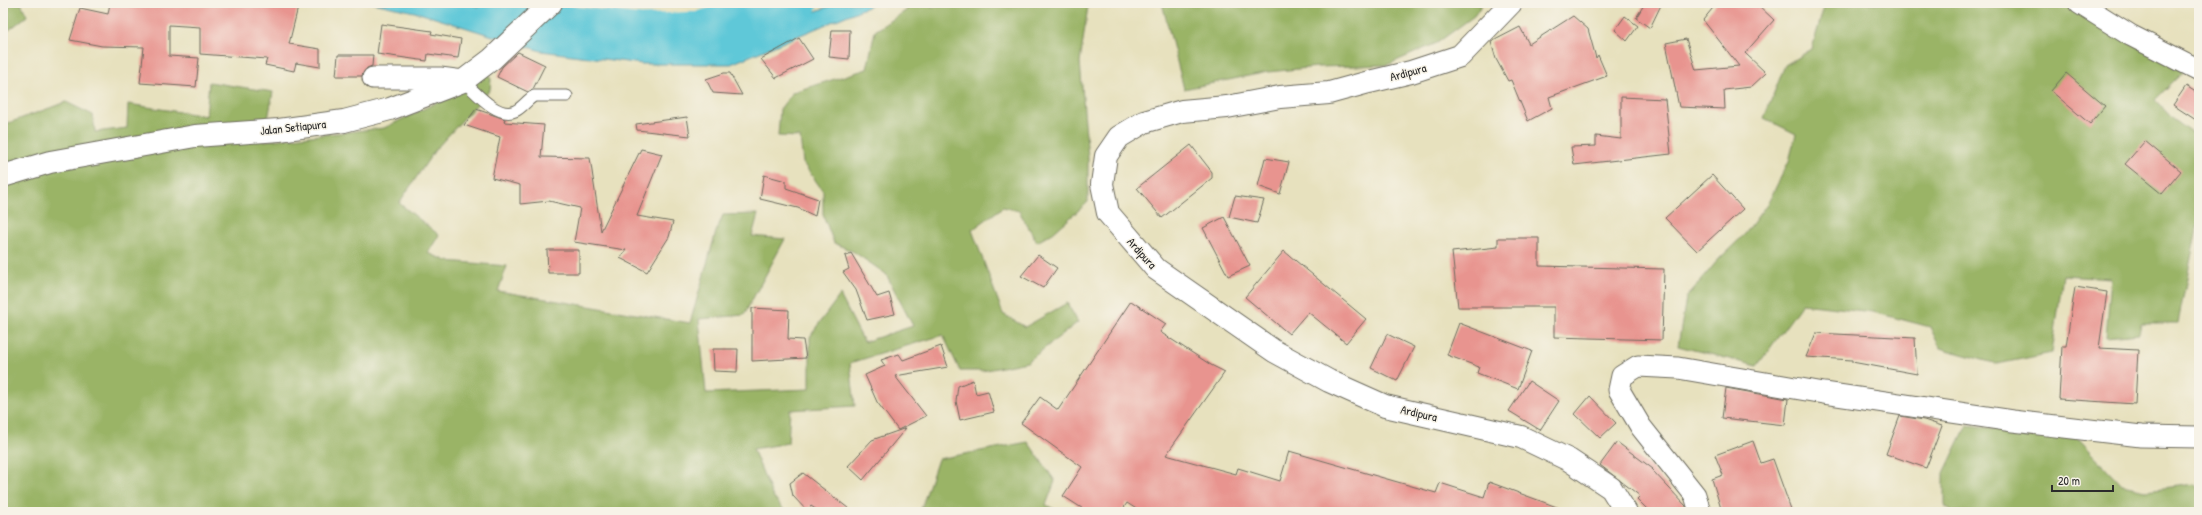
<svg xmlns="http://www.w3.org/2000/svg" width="2202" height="515" viewBox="0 0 2202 515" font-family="'Patrick Hand',sans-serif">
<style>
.forest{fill:#9ab466;stroke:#627048}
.water{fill:#5ec8d8;stroke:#447a82}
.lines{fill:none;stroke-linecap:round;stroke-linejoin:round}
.river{stroke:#5ec8d8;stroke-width:37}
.building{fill:#e8948f}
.lane-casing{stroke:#6d6b5e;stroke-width:13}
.street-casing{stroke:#6d6b5e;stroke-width:23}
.secondary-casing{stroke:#6d6b5e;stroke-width:24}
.lane{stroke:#fff;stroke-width:11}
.street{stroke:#fff;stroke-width:21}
.secondary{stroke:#fff;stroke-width:22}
.labels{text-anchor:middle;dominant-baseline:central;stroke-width:3;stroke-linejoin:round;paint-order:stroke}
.street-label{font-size:12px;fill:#2b2b2b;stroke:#f7f3e8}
</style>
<rect width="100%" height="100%" fill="#f7f3e8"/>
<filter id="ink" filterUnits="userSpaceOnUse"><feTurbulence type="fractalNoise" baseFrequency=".025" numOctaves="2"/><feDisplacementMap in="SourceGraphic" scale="8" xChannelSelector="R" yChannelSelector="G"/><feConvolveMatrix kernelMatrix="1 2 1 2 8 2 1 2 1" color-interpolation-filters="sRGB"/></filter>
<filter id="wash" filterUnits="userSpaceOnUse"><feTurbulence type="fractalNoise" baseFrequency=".012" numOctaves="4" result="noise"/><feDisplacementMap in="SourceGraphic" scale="16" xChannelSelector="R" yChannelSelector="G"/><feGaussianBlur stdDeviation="0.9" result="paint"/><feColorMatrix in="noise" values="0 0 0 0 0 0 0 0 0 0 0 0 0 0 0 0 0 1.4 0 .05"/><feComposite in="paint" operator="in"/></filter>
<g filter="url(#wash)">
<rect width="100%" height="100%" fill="#e7e1be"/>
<g class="forest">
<polygon points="3,3 21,3 27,16 9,30 3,28"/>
<polygon points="903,3 930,3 932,8 948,3 1093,3 1088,6 1080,62 1088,158 1088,202 1053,233 1037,242 1019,211 1003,207 972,230 1003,314 1025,327 1067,303 1078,322 1027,362 982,371 960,371 943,335 850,363 855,406 790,410 788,443 753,449 773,497 786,512 3,512 3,125 66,102 93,115 95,132 127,128 128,104 206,116 209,82 273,92 264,141 384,128 446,98 483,69 491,79 490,90 435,150 399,203 439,235 428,253 447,261 507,266 498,291 690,323 716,232 723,215 758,214 752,236 785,239 744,315 699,319 706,393 810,389 810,337 817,326 840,295 864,342 913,326 886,274 854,252 834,243 823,215 823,191 803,163 800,137 778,136 780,109 793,92 867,69 875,31 907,10"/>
<polygon points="1162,3 1483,3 1474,16 1437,43 1387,65 1318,67 1268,72 1184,89"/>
<polygon points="1825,3 2091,3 2183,72 2155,100 2173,119 2199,138 2199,218 2178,323 2141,323 2139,334 2106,337 2111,278 2063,275 2052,353 1997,364 1940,348 1930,327 1873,312 1802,304 1757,366 1678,346 1686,298 1718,260 1745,234 1769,201 1789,161 1796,134 1764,118 1785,65 1812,49"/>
<polygon points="1967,425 2078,438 2122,485 2146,490 2195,484 2199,492 2199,512 1954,512 1944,505 1944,473"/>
<polygon points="1028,442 1055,481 1046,505 1060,512 920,512 938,459"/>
</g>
<polygon class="water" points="373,3 467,3 515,19 654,39 762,31 838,3 877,3 731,64 642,64 541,51 419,13"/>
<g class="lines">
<polyline class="river" points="497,3 560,23 642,33 698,30 799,3"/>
</g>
<g id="blocks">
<g class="building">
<polygon points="110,3 299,3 289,44 320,49 320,67 296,63 294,71 265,65 267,59 200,54 200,27 169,25 169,56 199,58 196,87 140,83 144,47 102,46 70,40 80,8 108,14"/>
<polygon points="1645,3 1662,3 1650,28 1636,18"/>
<polygon points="1717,3 1756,3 1774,20 1745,53 1766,73 1751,87 1724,90 1725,109 1679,107 1666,43 1686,39 1696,70 1739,66 1703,20"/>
<polygon points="1573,16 1588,29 1596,58 1598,55 1607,76 1549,97 1552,108 1528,121 1511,80 1508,81 1496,59 1491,42 1520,27 1529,44"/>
<polygon points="1625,16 1638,26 1627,41 1615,30"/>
<polygon points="381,24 432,31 431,34 461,39 458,58 428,54 427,61 377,54"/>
<polygon points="832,30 850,30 849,59 829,57"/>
<polygon points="799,38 813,59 776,78 761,59"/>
<polygon points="518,52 545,65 533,89 528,92 497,77 502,67"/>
<polygon points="338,55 373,55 372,66 367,68 362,76 336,76"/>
<polygon points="724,73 730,73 742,95 713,93 706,79"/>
<polygon points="2066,73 2105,106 2090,124 2051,91"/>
<polygon points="2186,86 2199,94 2199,122 2173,105"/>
<polygon points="1621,97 1665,99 1671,154 1574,165 1571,147 1596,146 1596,136 1621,139"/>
<polygon points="476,109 505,119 504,122 544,125 541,157 590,158 601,231 641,149 662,154 637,216 673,222 669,237 647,272 620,258 626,250 574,242 580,208 549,201 520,204 520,185 492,178 500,137 464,125"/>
<polygon points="687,117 690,136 637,130 636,124"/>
<polygon points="2145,141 2181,171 2162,194 2125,164"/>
<polygon points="1191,145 1212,172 1212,178 1162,218 1137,188"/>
<polygon points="1265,158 1289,162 1280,194 1258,186"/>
<polygon points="764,175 786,181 786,188 818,199 815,216 798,208 760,199"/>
<polygon points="1712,175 1743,209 1697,251 1665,218"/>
<polygon points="1235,196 1264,200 1257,223 1229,217"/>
<polygon points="1224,217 1250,266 1228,276 1203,228"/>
<polygon points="1498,238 1539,238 1539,266 1664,269 1662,340 1554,337 1554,307 1458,307 1452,252 1498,247"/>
<polygon points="547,250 579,250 579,273 548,273"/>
<polygon points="1284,251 1366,319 1346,343 1308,312 1289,334 1245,297"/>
<polygon points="851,253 877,297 889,293 895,314 867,320 856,290 843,272 849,269 845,256"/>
<polygon points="1038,255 1057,268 1043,288 1021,276"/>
<polygon points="2075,287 2107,292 2099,348 2138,350 2135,404 2059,399 2062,346 2066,346"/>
<polygon points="1131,301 1166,324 1160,332 1211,365 1225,372 1166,455 1236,474 1238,468 1280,481 1289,451 1436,493 1440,483 1484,497 1489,482 1565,510 1565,512 1141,512 1127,503 1121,512 1088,512 1063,496 1082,467 1021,423 1040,397 1058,410"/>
<polygon points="752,308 789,310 788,339 803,340 806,358 752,361"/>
<polygon points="1459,323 1532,351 1518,389 1477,373 1479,367 1447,355"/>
<polygon points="1816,333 1915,338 1917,374 1852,362 1852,360 1806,357"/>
<polygon points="1387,334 1414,347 1397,381 1371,368"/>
<polygon points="941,346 948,367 895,376 926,416 898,430 877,402 865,375 885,366 881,360 899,354 903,360"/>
<polygon points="713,349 738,349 737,372 714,371"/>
<polygon points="973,380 976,394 988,391 994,412 960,420 956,401 958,386"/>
<polygon points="1529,381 1559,401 1540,430 1509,411"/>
<polygon points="1726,388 1788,399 1785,425 1722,418"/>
<polygon points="1590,396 1616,423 1600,438 1575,414"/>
<polygon points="1900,416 1924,420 1942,426 1926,468 1886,454"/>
<polygon points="906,428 863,480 848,466 872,440"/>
<polygon points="1753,441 1761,463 1773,459 1792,512 1722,512 1712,479 1723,475 1715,455"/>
<polygon points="1617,442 1653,469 1652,470 1686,506 1687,512 1650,512 1637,499 1640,496 1600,465"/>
<polygon points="803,473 853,512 820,512 811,506 807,511 793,496 790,483"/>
</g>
</g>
</g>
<g filter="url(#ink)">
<use href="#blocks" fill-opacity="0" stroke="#6d6b5e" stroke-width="1"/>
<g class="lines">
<defs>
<path id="lane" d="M463,81C475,91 497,119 515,111C522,108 527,100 534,96H567"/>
<g id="street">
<polyline points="2079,3 2130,35 2199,70"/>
<polyline points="373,78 440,78 463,81"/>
<polyline points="1700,512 1695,495 1641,427 1619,390 1622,376 1638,366 1678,368 1824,393 2013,421 2141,436 2199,437"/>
</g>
<g id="secondary">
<polyline points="1511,3 1460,56 1411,72 1369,82 1329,93 1280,97 1227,107 1182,111 1144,122 1119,137 1106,156 1102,184 1108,213 1156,269 1274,351 1329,381 1385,406 1521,437 1569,460 1611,488 1626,512"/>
<polyline points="3,176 50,162 195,136 279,130 344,121 390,109 463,81 492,59 551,3"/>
</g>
</defs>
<use href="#lane" class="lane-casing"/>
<use href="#street" class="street-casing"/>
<use href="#secondary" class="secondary-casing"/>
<use href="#lane" class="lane"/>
<use href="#street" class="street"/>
<use href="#secondary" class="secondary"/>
</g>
</g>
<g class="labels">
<g class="street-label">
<text transform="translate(1408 72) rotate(-15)">Ardipura</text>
<text transform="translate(293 127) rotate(-6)">Jalan Setiapura</text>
<text transform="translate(1142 253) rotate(48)">Ardipura</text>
<text transform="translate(1419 413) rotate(13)">Ardipura</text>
</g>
</g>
<rect width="2202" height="515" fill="none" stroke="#f7f3e8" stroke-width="16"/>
<path d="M2052 485v6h61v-6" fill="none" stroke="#2b2b2b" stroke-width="2"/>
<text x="2058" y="485" font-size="12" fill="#2b2b2b" stroke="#f7f3e8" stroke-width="3" paint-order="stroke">20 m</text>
</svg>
